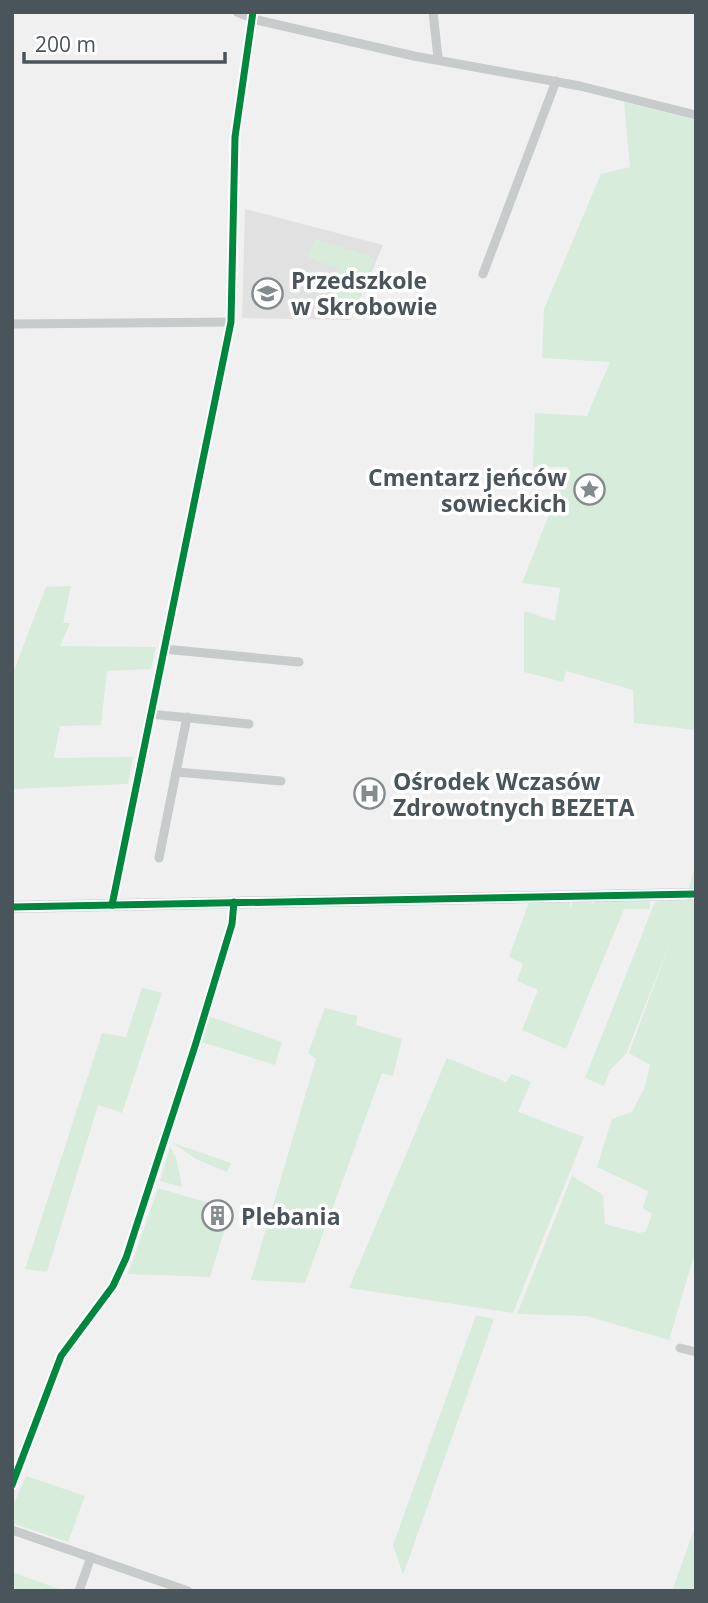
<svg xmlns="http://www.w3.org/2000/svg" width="708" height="1603" viewBox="0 0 708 1603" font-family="'Open Sans',sans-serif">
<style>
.education{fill:#e2e1e2}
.green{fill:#d7ecdb}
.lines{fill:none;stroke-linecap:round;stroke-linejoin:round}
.minor{stroke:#c8cbcb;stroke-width:9}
.major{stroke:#c6c9cb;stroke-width:12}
.cycleway-casing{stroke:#fff;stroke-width:11}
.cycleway{stroke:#00873e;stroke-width:7}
.labels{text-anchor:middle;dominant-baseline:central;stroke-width:7;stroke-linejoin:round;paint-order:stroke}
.poi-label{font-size:23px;font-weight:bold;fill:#49555a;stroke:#fff;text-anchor:start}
</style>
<rect width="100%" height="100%" fill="#f0f0f0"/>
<polygon class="education" points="245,209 383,245 351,320 242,318"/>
<g class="green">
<polygon points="624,102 696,120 696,730 634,723 633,690 566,671 563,682 524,672 524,611 555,621 560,588 522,583 568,467 533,467 535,413 587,416 610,362 542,358 544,309 601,174 630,167"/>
<polygon points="315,239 375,258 352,314 325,303 338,269 307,257"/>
<polygon points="71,586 63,623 70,623 60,646 156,647 151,669 107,671 101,725 60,726 54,758 133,757 128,784 12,789 12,675 46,587"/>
<polygon points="696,862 696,1249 669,1340 587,1316 517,1314 572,1176 603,1195 605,1224 640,1233 646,1231 652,1214 643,1208 648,1191 597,1167 612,1119 632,1112 644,1089 650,1065 629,1053 674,932 626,1054 610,1070 604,1086 585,1078 655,902 683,899 685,902"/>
<polygon points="650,899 650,909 624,909 566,1049 522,1030 538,990 517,981 523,964 509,957 529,902 570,901 570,908 573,901 592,901 591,906 596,900"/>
<polygon points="142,988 162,993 122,1113 98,1105 47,1272 25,1269 102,1033 126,1037"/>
<polygon points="325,1008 357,1016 356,1025 402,1039 393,1076 382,1073 305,1283 251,1280 316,1059 308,1053"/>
<polygon points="208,1016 282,1042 275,1065 202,1042"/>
<polygon points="447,1058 506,1082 512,1074 531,1082 518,1112 584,1137 513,1313 349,1288"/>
<polygon points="173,1143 231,1163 227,1172 196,1159"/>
<polygon points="170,1147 176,1157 182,1187 160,1181"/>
<polygon points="158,1188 209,1203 208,1221 225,1228 210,1277 128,1274"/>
<polygon points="476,1315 494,1319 403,1575 393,1545"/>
<polygon points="26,1476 85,1496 68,1542 12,1523 12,1508"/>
<polygon points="696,1524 696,1591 672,1591"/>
<polygon points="12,1572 65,1591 12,1591"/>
</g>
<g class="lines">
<g class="minor">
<polyline points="237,12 257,20 414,56 580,86 696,115"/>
<polyline points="433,12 438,58"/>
<polyline points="483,274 556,81"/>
<polyline points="12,324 231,322"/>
<polyline points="164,649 299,662"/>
<polyline points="150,714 249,724"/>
<polyline points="176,772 281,781"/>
<polyline points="159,858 187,717"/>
<polyline points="112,905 231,322 235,137 253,12"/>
<polyline points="680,1348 696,1352"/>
<polyline points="12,1485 61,1356 113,1286 126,1258 195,1046 232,924 234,902"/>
<polyline points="12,1530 188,1591"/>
<polyline points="79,1591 91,1557"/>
</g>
<polyline class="major" points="12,907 696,894"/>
<defs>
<g id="cycleway">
<polyline points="112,905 231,322 235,137 253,12"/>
<polyline points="12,907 696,894"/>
<polyline points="12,1485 61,1356 113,1286 126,1258 195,1046 232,924 234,902"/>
</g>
</defs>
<use href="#cycleway" class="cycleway-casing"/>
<use href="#cycleway" class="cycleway"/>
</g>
<defs>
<symbol id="school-ring" viewBox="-11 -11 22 22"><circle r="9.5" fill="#fff" stroke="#838b8e" stroke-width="1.5"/><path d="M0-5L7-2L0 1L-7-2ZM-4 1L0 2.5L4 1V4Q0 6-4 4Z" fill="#838b8e"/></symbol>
<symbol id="sight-ring" viewBox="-11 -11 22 22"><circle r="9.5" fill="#fff" stroke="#838b8e" stroke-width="1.5"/><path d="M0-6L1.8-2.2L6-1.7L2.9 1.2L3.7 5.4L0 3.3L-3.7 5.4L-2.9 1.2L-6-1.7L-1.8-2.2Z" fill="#838b8e"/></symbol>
<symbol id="hospital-ring" viewBox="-11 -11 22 22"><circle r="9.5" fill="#fff" stroke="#838b8e" stroke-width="1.5"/><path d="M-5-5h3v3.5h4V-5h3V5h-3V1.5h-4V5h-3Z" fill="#838b8e"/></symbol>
<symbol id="building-ring" viewBox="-11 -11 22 22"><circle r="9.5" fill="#fff" stroke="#838b8e" stroke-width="1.5"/><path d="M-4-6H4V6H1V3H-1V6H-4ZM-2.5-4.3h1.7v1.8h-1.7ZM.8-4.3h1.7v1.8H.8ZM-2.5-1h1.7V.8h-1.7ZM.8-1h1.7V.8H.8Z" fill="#838b8e"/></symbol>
</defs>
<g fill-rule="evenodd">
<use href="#school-ring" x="250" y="276" width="35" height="35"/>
<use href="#sight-ring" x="572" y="472" width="35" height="35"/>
<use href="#hospital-ring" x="352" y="776" width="35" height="35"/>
<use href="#building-ring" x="200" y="1198" width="35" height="35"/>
</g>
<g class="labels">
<g class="poi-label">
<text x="291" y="280">Przedszkole<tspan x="291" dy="26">w Skrobowie</tspan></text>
<text x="567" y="477" text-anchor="end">Cmentarz jeńców<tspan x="567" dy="26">sowieckich</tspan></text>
<text x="393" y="781">Ośrodek Wczasów<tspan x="393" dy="26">Zdrowotnych BEZETA</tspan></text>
<text x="241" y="1216">Plebania</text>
</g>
</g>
<rect width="708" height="1603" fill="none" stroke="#49555a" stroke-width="28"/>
<path d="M24 52v10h201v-10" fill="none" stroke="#49555a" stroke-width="3.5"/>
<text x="35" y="52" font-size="21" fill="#49555a" stroke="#ffffff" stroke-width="5" paint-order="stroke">200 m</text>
</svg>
